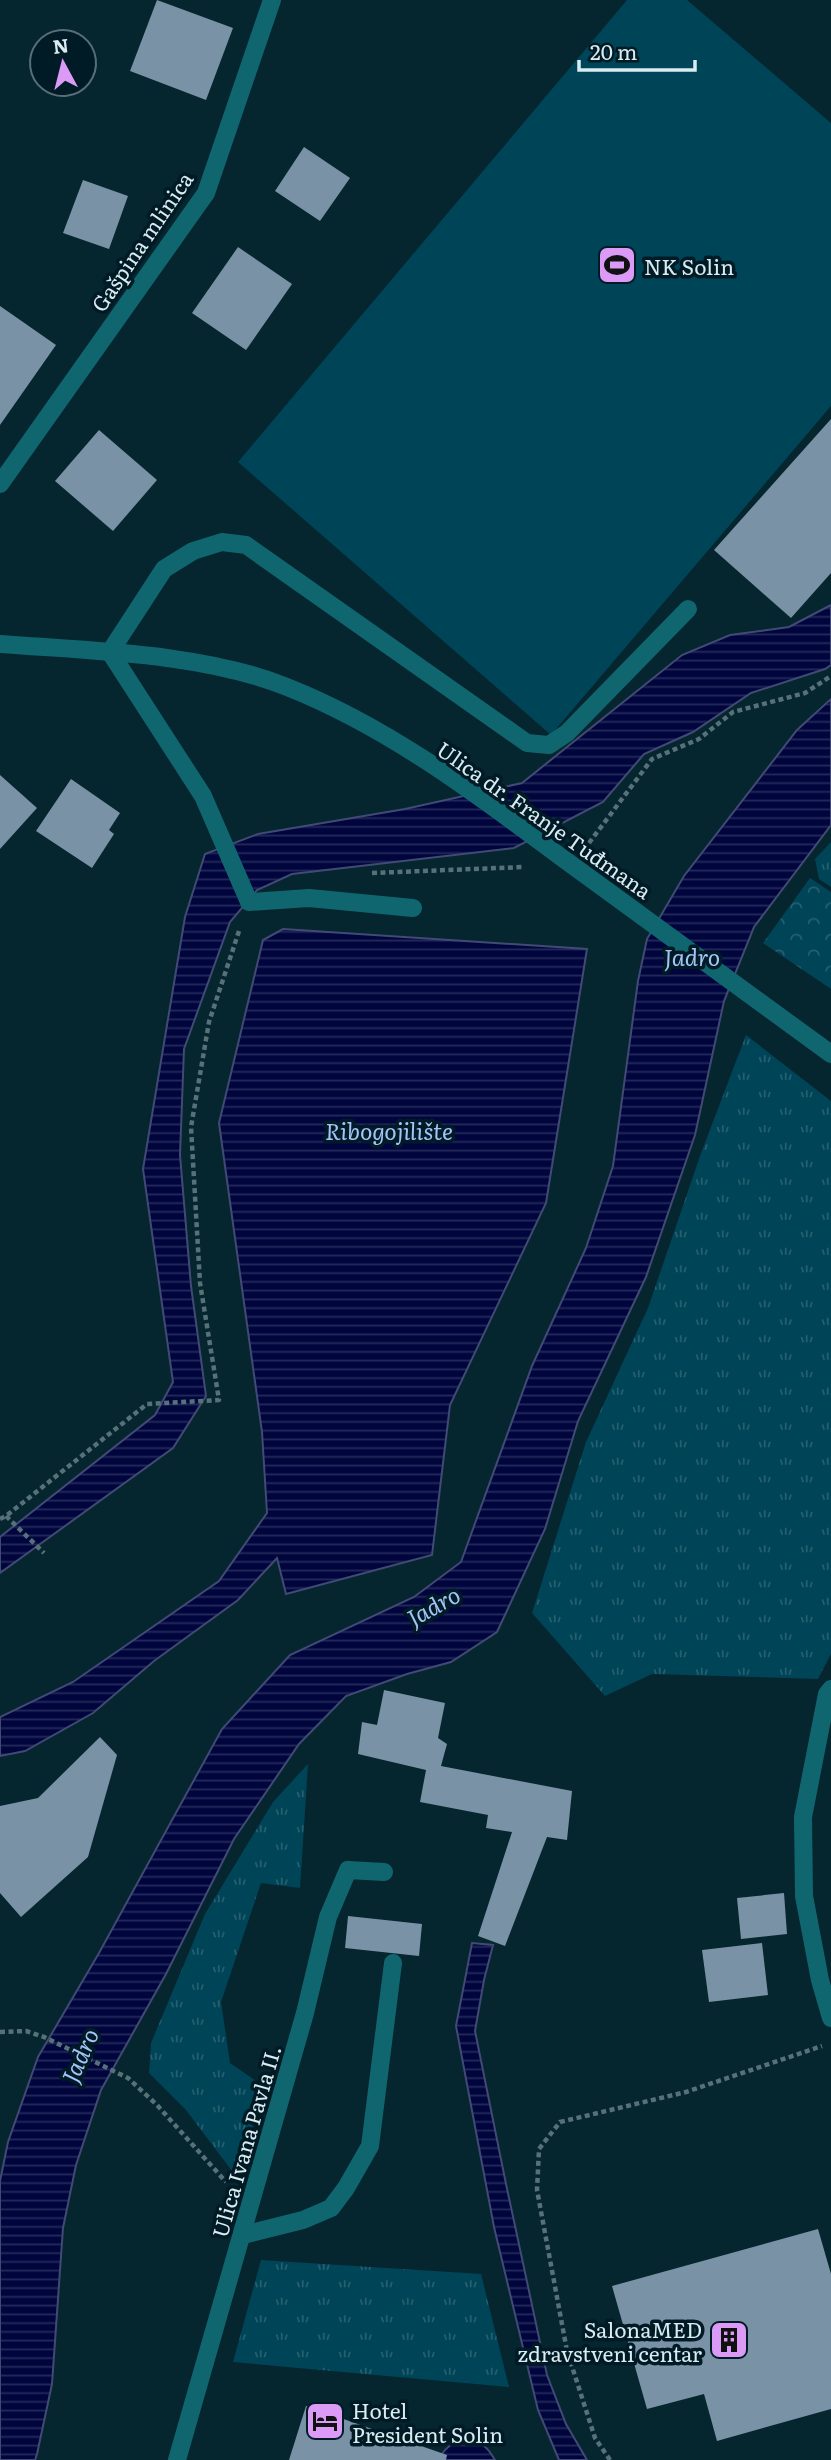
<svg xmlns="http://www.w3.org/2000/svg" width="831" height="2460" viewBox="0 0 831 2460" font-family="Literata,serif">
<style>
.grass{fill:url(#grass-tufts)}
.forest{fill:url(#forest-crowns)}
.pitch{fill:#004457}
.water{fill:url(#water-rules);stroke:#414a74;stroke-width:2}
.building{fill:#7a92a6}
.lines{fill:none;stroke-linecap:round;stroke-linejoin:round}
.path{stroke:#577179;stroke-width:4.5;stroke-dasharray:5 3.5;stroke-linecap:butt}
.service{stroke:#10666f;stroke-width:18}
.minor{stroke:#10666f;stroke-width:18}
.labels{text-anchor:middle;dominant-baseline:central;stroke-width:7;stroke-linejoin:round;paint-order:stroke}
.street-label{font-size:21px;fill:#daebf1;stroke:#001b25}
.poi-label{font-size:21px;fill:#daebf1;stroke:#001b25;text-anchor:start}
.water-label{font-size:23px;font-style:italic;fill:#a4c4f9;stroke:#001b25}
</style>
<defs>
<pattern id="grass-tufts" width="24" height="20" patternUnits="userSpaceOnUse" patternTransform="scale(1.75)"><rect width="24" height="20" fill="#004457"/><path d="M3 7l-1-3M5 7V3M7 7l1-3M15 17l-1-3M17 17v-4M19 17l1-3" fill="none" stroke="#255f70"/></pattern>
<pattern id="forest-crowns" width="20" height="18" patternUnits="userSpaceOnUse" patternTransform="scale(1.75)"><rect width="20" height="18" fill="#004457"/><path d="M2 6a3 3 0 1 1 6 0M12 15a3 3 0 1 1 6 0" fill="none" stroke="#255f70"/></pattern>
<pattern id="water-rules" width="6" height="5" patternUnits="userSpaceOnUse" patternTransform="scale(1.75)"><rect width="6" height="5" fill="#00053e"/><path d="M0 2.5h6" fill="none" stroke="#252a5a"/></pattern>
</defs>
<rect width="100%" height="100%" fill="#05252f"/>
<g class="grass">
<polygon points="831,842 831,887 819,879 815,859"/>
<polygon points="746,1035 831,1101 831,1654 818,1679 652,1674 605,1696 532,1613 586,1442 648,1308 700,1156"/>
<polygon points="308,1764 300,1888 261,1883 221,2002 230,2063 259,2083 256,2117 235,2175 186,2110 149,2073 151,2043 205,1914 273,1802"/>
<polygon points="261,2260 481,2274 509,2387 233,2362"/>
</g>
<polygon class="forest" points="810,878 831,892 831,989 763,943"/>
<polygon class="pitch" points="627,0 687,0 831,123 831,406 551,735 238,462"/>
<g class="water">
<polygon points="831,605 831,665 825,669 751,693 693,732 644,754 603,802 514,848 292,874 257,890 230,922 184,1049 180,1155 191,1286 206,1396 173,1448 0,1573 0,1537 155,1415 173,1382 143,1169 185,917 205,854 258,834 405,809 522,783 682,655 730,635 789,627"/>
<polygon points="831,699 831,825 754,927 724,1001 695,1135 646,1277 578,1421 545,1529 497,1632 451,1662 407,1674 346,1696 299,1744 234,1839 166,1974 101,2090 76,2165 63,2228 52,2384 37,2454 35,2460 0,2460 0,2181 8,2142 38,2057 99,1953 222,1729 290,1655 414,1597 461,1562 532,1366 586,1248 613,1166 638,981 647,939 684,876 797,730"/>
<polygon points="283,929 587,949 546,1203 450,1405 432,1555 286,1594 277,1558 238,1600 154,1661 93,1713 25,1751 0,1756 0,1717 73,1682 219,1581 267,1513 262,1432 219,1123 263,940"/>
<polygon points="472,1943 493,1945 484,1980 475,2031 506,2184 547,2375 566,2424 587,2460 559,2460 538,2410 494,2227 456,2026"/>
<path d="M469,2439C483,2443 488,2448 495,2460H438C446,2446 454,2441 469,2439Z"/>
</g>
<g class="building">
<polygon points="157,0 233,28 206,100 130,71"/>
<polygon points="304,147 350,178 320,221 275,191"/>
<polygon points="83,180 128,196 109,249 63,233"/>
<polygon points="238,247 292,284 246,350 192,313"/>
<polygon points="0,306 56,345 0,425"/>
<polygon points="831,419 831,573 791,618 714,550"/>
<polygon points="99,430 157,480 113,531 55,481"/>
<polygon points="0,775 37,808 0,849"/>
<polygon points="71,779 120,813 109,830 114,834 92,868 36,831"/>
<polygon points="384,1690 445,1703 438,1738 447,1744 441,1766 572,1791 567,1840 547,1837 505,1946 478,1936 512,1832 486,1828 488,1815 420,1802 426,1770 358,1754 362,1722 377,1725"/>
<polygon points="100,1737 117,1755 88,1857 21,1917 0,1893 0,1806 38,1798"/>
<polygon points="784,1893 787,1934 741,1939 737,1898"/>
<polygon points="348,1916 422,1924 419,1956 345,1948"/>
<polygon points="762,1943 768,1995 709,2002 702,1950"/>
<polygon points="818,2229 831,2274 831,2409 717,2441 704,2394 647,2409 612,2286"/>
<polygon points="306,2406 447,2455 446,2460 289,2460"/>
</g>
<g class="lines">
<g class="path">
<polyline points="589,843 652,759 699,739 733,712 805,693 831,676"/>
<polyline points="372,873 524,867"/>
<polyline points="6,1516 44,1553"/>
<polyline points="0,1519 6,1516 147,1404 219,1400 200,1283 191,1127 209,1022 240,928"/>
<polyline points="0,2032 26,2031 44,2037 128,2078 157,2105 226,2182"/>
<polyline points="610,2460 595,2438 567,2351 537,2190 539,2149 560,2122 686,2092 822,2046"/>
</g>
<g class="service">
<polyline points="413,908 309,898 249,902 203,796 110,652 164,569 193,551 222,542 246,545 527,743 549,745 567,733 688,609"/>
<polyline points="243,2235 303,2220 331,2208 346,2188 370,2146 393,1963"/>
</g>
<g class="minor">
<polyline points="0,484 206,193 272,0"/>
<path d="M0,644C91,651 203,653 287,687C388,727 475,793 561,857C651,923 741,989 831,1054"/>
<polyline points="831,1689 827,1694 803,1817 804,1896 820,1980 831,2018"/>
<polyline points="177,2460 305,2013 328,1917 348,1870 384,1872"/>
</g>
</g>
<defs>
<symbol id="stadium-square" viewBox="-11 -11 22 22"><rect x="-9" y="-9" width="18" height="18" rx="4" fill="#da9af6" stroke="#001b25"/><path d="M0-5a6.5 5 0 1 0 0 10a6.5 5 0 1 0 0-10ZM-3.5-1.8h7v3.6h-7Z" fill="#111"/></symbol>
<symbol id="building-square" viewBox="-11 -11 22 22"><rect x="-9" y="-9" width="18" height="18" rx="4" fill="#da9af6" stroke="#001b25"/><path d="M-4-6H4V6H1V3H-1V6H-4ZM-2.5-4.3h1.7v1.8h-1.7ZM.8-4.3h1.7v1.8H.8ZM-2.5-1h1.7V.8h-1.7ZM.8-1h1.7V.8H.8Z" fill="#111"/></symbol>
<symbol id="hotel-square" viewBox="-11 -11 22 22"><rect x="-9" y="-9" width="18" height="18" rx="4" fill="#da9af6" stroke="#001b25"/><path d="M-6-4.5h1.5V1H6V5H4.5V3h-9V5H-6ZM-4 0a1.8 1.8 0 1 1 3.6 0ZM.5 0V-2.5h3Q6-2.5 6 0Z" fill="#111"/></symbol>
</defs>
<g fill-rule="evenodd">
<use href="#stadium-square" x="595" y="243" width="44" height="44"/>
<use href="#building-square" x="707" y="2318" width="44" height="44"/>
<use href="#hotel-square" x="303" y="2399" width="44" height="44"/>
</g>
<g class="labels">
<g class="street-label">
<text transform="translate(141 241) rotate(-56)">Gašpina mlinica</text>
<text transform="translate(545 819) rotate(35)">Ulica dr. Franje Tuđmana</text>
<text transform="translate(245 2141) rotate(-74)">Ulica Ivana Pavla II.</text>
</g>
<g class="poi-label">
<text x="644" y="265">NK Solin</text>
<text x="702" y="2328" text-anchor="end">SalonaMED<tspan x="702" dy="24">zdravstveni centar</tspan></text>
<text x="352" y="2409">Hotel<tspan x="352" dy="24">President Solin</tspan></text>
</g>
<g class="water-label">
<text x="692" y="956">Jadro</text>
<text x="389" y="1130">Ribogojilište</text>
<text transform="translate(433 1605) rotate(-29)">Jadro</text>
<text transform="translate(79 2055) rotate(-66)">Jadro</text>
</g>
</g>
<g transform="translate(63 63) rotate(353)"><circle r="33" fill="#001b25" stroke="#576e77" stroke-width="2"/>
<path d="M0-5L12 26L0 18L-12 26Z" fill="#da9af6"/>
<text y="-10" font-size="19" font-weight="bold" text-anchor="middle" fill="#daebf1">N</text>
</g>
<path d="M579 60v10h116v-10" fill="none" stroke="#daebf1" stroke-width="3.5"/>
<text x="590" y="60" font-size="21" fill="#daebf1" stroke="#001b25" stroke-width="5" paint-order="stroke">20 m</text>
</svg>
